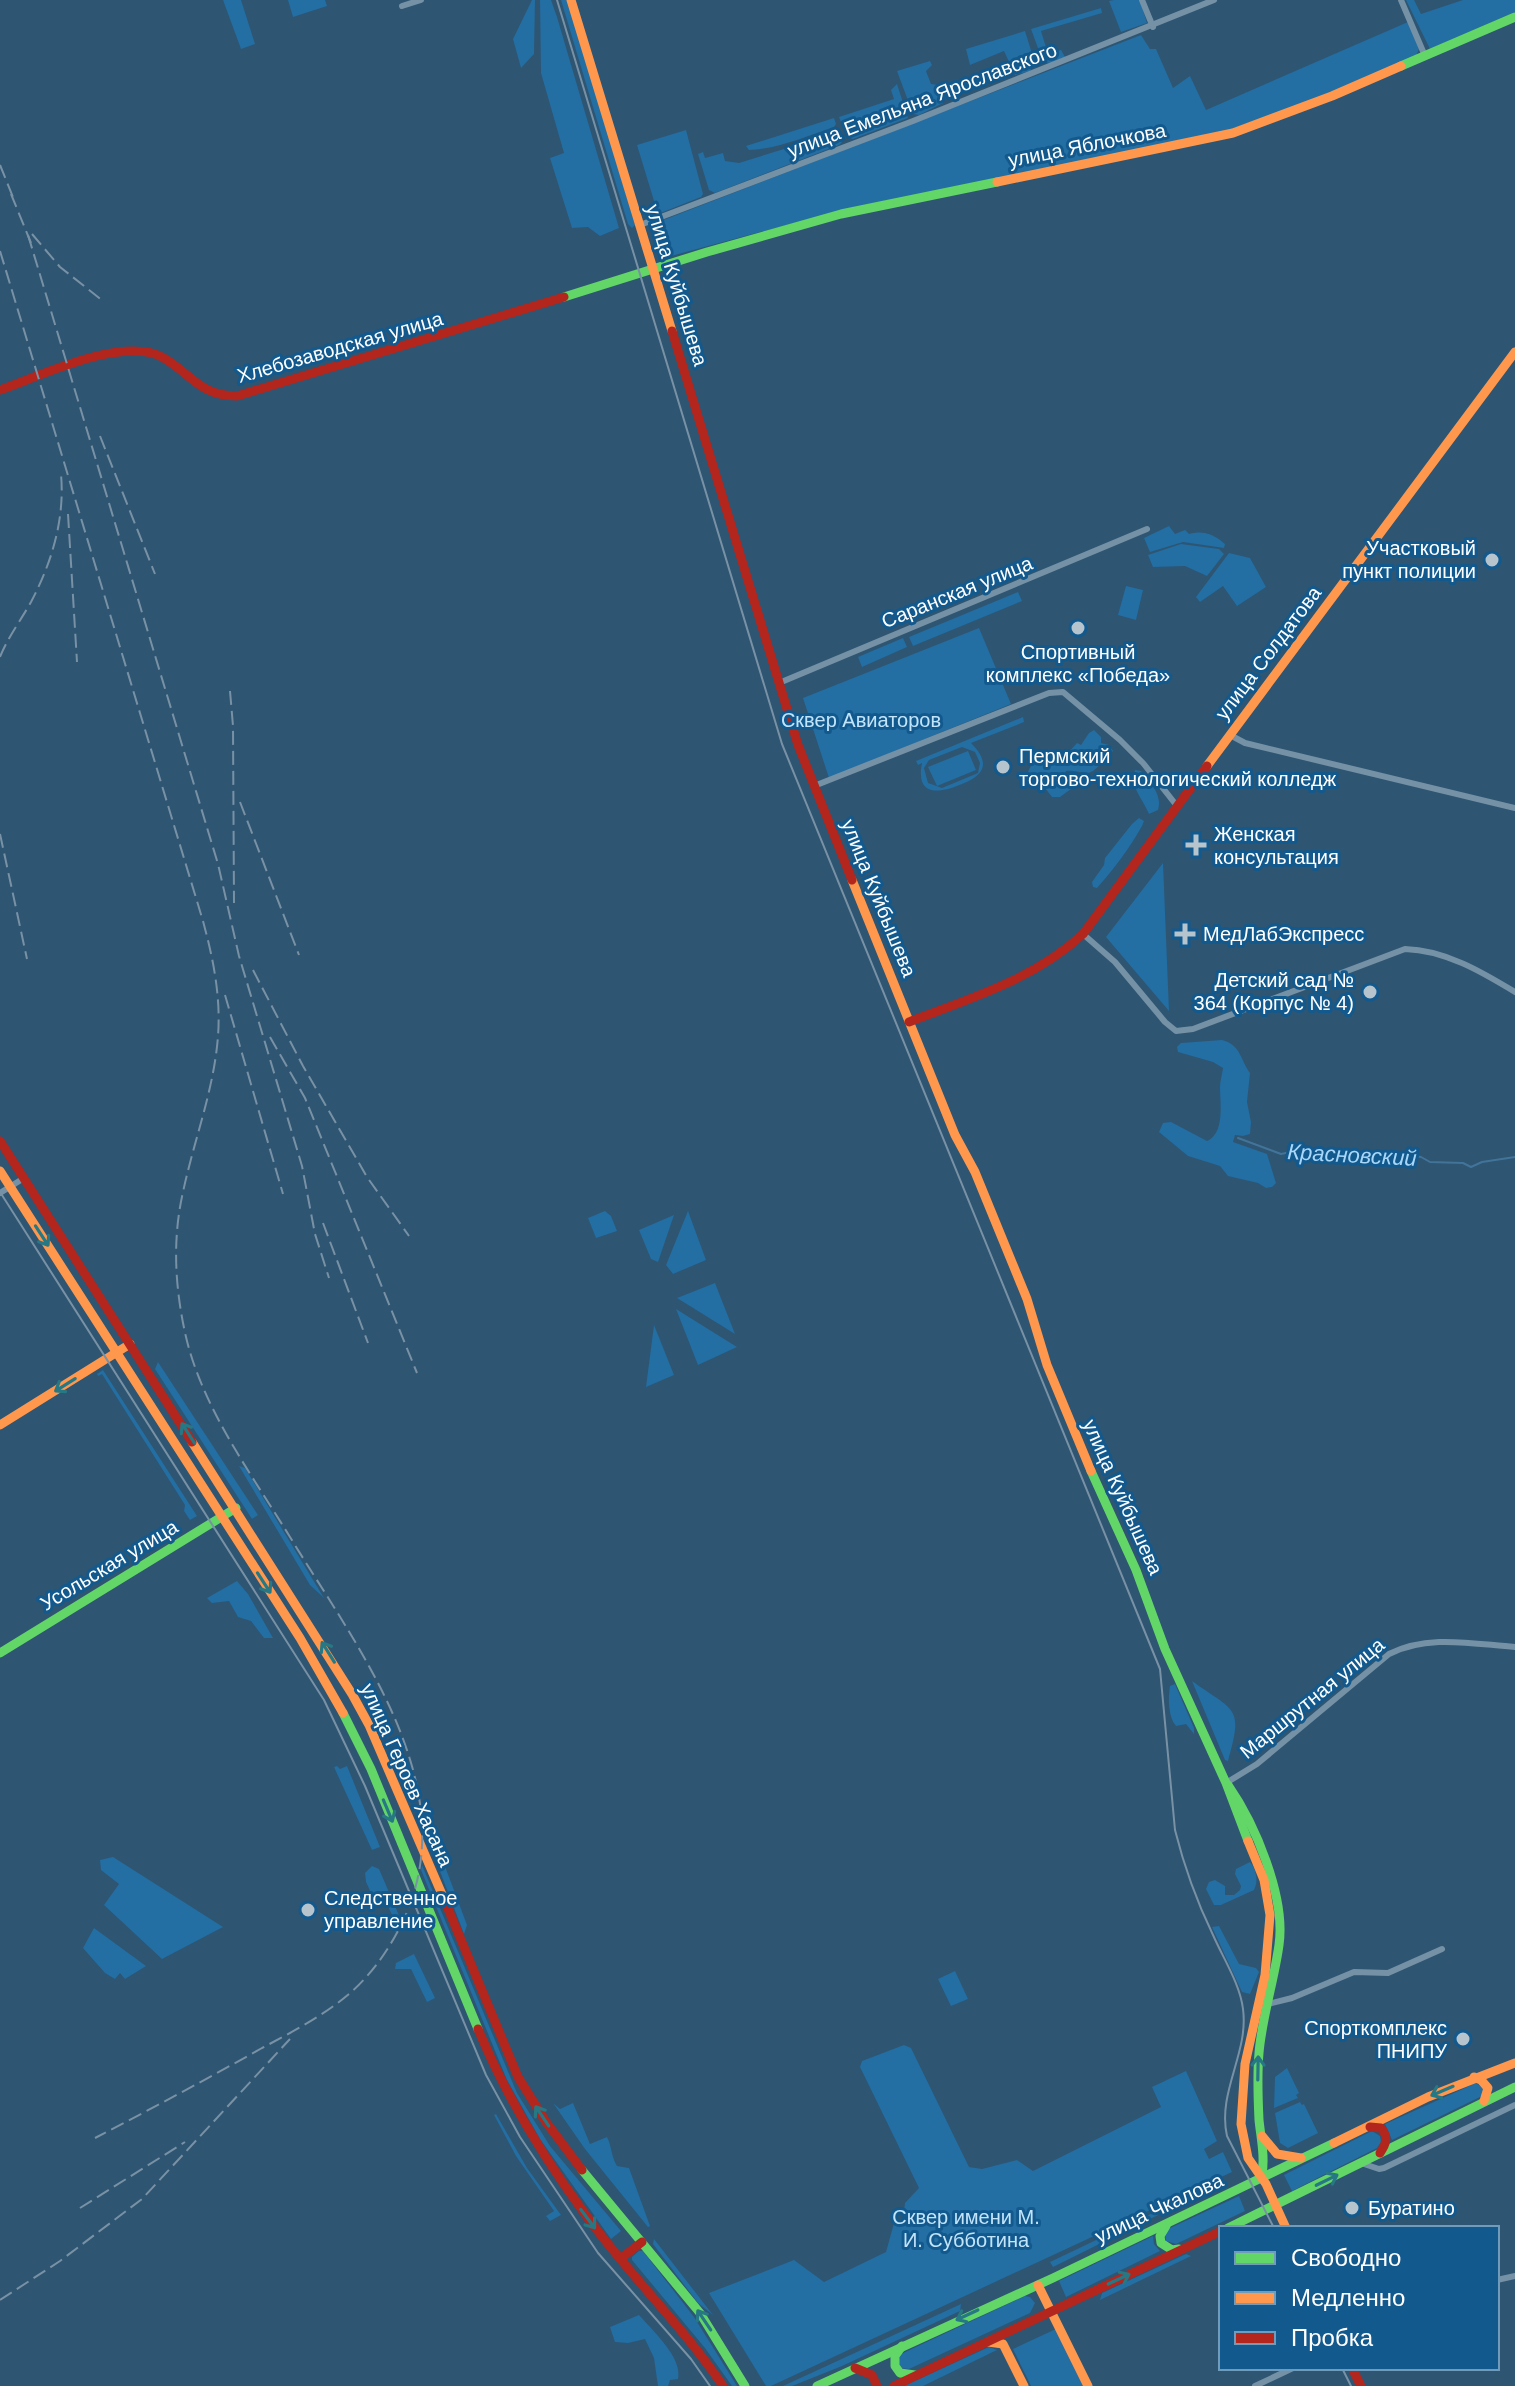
<svg xmlns="http://www.w3.org/2000/svg" width="1515" height="2386" viewBox="0 0 1515 2386" font-family="Arial,sans-serif">
<style>
.green{fill:#236ea3;fill-rule:evenodd}
.lines{fill:none;stroke-linecap:round;stroke-linejoin:round}
.stream{stroke:#427399;stroke-width:2}
.street{stroke:#7591a5;stroke-width:6}
.fast{stroke:#63d668;stroke-width:9}
.slow{stroke:#ff974d;stroke-width:9}
.jam{stroke:#b3261e;stroke-width:9}
.tram{stroke:#7991a5;stroke-width:2}
.rail{stroke:#7991a5;stroke-width:2;stroke-dasharray:14 6;stroke-linecap:butt}
.oneway{stroke:#267884}
.poi-dot{fill:#b6c4ce;stroke:#12598e;stroke-width:3}
.labels{text-anchor:middle;dominant-baseline:central;stroke-width:6;stroke-linejoin:round;paint-order:stroke}
.street-label{font-size:20px;fill:#fff;stroke:#12598e}
.poi-label{font-size:20px;fill:#fff;stroke:#12598e;text-anchor:start}
.park-label{font-size:20px;fill:#c3e5fc;stroke:#12598e}
.water-label{font-size:22px;font-style:italic;fill:#a8d7f9;stroke:#12598e}
</style>
<rect width="100%" height="100%" fill="#2e5572"/>
<g class="green">
<polygon points="223,0 241,0 255,44 241,49"/>
<polygon points="288,0 325,0 327,6 293,17"/>
<polygon points="532,0 535,0 534,54 521,68 513,39"/>
<polygon points="540,0 551,0 557,17 619,228 600,236 588,227 572,228 550,158 564,153 541,73"/>
<polygon points="561,0 568,0 635,225 632,228 628,224"/>
<polygon points="1114,0 1140,0 1147,23 1121,32 1109,1"/>
<polygon points="1406,0 1414,0 1421,14 1463,0 1515,0 1515,12 1430,49"/>
<polygon points="1101,8 1102,13 1041,31 1048,54 1061,50 1065,57 1051,63 1043,62 1031,29"/>
<polygon points="1408,22 1419,49 1416,56 1330,93 1221,133 854,207 671,256 661,221 1141,35 1150,49 1156,49 1173,88 1190,76 1206,110"/>
<polygon points="1025,31 1034,60 1030,71 1015,75 1004,51 970,65 966,49"/>
<polygon points="930,61 932,65 926,71 931,84 939,85 943,103 919,115 913,114 897,71"/>
<polygon points="897,84 908,118 853,139 847,137 839,117 894,99 891,90"/>
<path d="M834,118L836,124L834,127C807,136 778,149 749,150L746,146Z"/>
<polygon points="686,130 703,194 701,197 658,214 637,145"/>
<polygon points="839,132 842,142 839,145 715,193 709,190 698,154 703,152 705,158 723,153 725,161 739,163"/>
<path d="M1169,526L1175,534L1185,530L1189,534C1203,530 1214,534 1225,544L1224,548L1183,542L1150,552L1144,538Z"/>
<polygon points="1181,544 1219,549 1224,554 1207,576 1185,566 1153,567 1148,555"/>
<polygon points="1229,553 1250,558 1266,587 1237,606 1223,586 1200,602 1196,597"/>
<polygon points="1126,586 1143,590 1136,620 1118,615"/>
<polygon points="1018,592 1022,601 913,646 909,637"/>
<polygon points="979,628 1011,704 829,778 803,698"/>
<polygon points="903,638 907,647 862,667 858,657"/>
<path d="M1023,717L1024,722L971,743C990,762 986,775 962,784C941,793 915,798 922,763L918,765L916,761ZM962,747L975,752L980,763L978,773L942,788L928,783L924,768L929,760Z"/>
<path d="M1094,730L1101,737V743L1109,745L1113,751C1105,757 1096,773 1087,773C1080,773 1074,770 1066,771L1064,775L1071,789L1060,797H1052L1038,779L1031,778L1028,772C1031,764 1039,754 1048,749L1068,753L1077,743L1081,745L1089,733Z"/>
<polygon points="968,751 976,770 937,786 928,767"/>
<path d="M1135,770L1141,771C1150,781 1163,796 1158,810L1149,814C1143,799 1129,786 1135,770Z"/>
<path d="M1139,818L1144,821L1142,826C1129,849 1114,869 1097,888L1093,887L1092,882L1104,865L1105,858L1132,824Z"/>
<polygon points="1163,863 1169,1011 1106,937"/>
<path d="M1222,1040C1241,1045 1240,1059 1250,1073L1247,1102L1251,1122L1250,1134L1243,1136L1235,1135L1233,1142L1267,1154L1276,1183L1272,1187L1266,1188L1258,1183L1228,1176L1220,1166L1188,1156L1159,1132L1163,1123L1171,1122L1207,1141C1225,1133 1220,1104 1220,1087C1220,1081 1222,1075 1223,1068L1213,1062L1178,1052L1177,1047L1181,1043Z"/>
<polygon points="605,1211 611,1216 617,1231 596,1238 588,1218"/>
<polygon points="688,1211 706,1260 673,1274 666,1265"/>
<polygon points="674,1215 658,1262 651,1259 639,1230"/>
<polygon points="715,1283 735,1334 677,1298"/>
<polygon points="676,1309 737,1347 698,1365"/>
<polygon points="654,1325 674,1375 646,1387"/>
<polygon points="158,1362 258,1515 252,1519 155,1369"/>
<polygon points="103,1370 197,1516 190,1520 184,1511 185,1505 102,1374 98,1376 97,1374"/>
<polygon points="239,1466 245,1468 324,1598 310,1585"/>
<polygon points="237,1581 248,1594 273,1638 264,1638 251,1621 238,1617 229,1601 212,1603 207,1598"/>
<path d="M1192,1681C1235,1712 1244,1706 1228,1761L1225,1760Z"/>
<path d="M1175,1684L1194,1728V1734L1186,1724L1176,1726C1168,1717 1168,1698 1170,1686Z"/>
<polygon points="337,1766 340,1769 347,1766 380,1847 372,1850 334,1767"/>
<polygon points="433,1853 440,1853 467,1925 464,1934"/>
<polygon points="113,1857 223,1927 162,1959 104,1905 119,1884 101,1870 100,1860"/>
<path d="M1250,1862C1256,1869 1259,1881 1254,1890L1221,1905H1214L1206,1889L1209,1882L1215,1880L1225,1886V1895H1234L1240,1890L1241,1886L1235,1874L1236,1869Z"/>
<polygon points="422,1865 517,2093 550,2146 621,2231 611,2239 540,2139 507,2080 421,1870"/>
<polygon points="372,1866 379,1869 401,1920 396,1932 384,1919 392,1915 386,1902 377,1906 366,1882 365,1873"/>
<polygon points="1219,1926 1239,1964 1256,1968 1259,1972 1250,1994 1242,1992 1212,1927"/>
<polygon points="94,1928 146,1966 125,1979 120,1973 115,1979 105,1973 83,1948"/>
<polygon points="414,1954 435,1998 427,2002 411,1969 395,1969 396,1963"/>
<polygon points="955,1971 968,1999 951,2006 938,1979"/>
<polygon points="904,2045 911,2048 969,2167 982,2169 1017,2160 1033,2171 1161,2107 1152,2087 1186,2071 1217,2141 1204,2149 1209,2159 1223,2152 1232,2172 771,2386 766,2386 709,2293 794,2260 824,2282 886,2252 894,2223 903,2218 905,2203 919,2188 860,2067 862,2061"/>
<polygon points="1287,2068 1299,2093 1296,2095 1298,2098 1274,2108 1275,2077"/>
<polygon points="1476,2083 1485,2090 1482,2096 1392,2140 1385,2124"/>
<polygon points="1300,2102 1302,2105 1304,2104 1318,2133 1288,2148 1280,2143 1275,2113"/>
<path d="M553,2103L560,2109L573,2103L590,2144L607,2137C612,2147 611,2156 617,2166L629,2168L650,2226L648,2227L585,2149Z"/>
<polygon points="496,2114 527,2168 561,2215 550,2221 546,2216 554,2211 516,2156 494,2115"/>
<polygon points="1372,2131 1380,2136 1381,2142 1377,2148 1292,2191 1284,2175"/>
<polygon points="1239,2196 1245,2211 1176,2244 1166,2241 1165,2234 1168,2229"/>
<polygon points="1157,2211 1158,2215 1053,2267 1050,2262"/>
<polygon points="1153,2236 1154,2244 1160,2251 1066,2297 1059,2281"/>
<polygon points="654,2239 713,2315 698,2303 653,2244"/>
<polygon points="639,2251 643,2251 694,2317 737,2386 732,2386 705,2348 632,2260 632,2257"/>
<polygon points="1186,2254 1191,2256 1100,2300 1102,2293"/>
<polygon points="1025,2296 1030,2297 1035,2303 1030,2313 909,2369 901,2368 898,2363 901,2354"/>
<polygon points="961,2304 960,2311 842,2366 792,2386 783,2386"/>
<path d="M639,2315C653,2331 683,2358 678,2379L670,2380L668,2386H658L654,2358L645,2339L628,2343L615,2342L610,2327Z"/>
<polygon points="1058,2328 1086,2386 1031,2386 1013,2349"/>
<polygon points="989,2347 997,2350 923,2386 904,2386"/>
</g>
<g class="lines">
<polyline class="stream" points="1238,1138 1281,1154 1300,1150 1321,1155 1397,1153 1421,1157 1430,1162 1463,1163 1471,1167 1482,1162 1515,1157"/>
<g class="street">
<polyline points="1142,0 1153,27"/>
<polyline points="1401,0 1425,56"/>
<polyline points="402,6 421,0"/>
<polyline points="640,225 913,121 1214,0"/>
<polyline points="779,683 1147,529"/>
<polyline points="1230,735 1245,743 1515,808"/>
<polyline points="814,786 1049,693 1063,692 1120,740 1143,763 1177,806"/>
<path d="M1083,934L1115,962L1165,1022L1176,1031L1193,1029L1405,949C1445,950 1482,972 1515,992"/>
<polyline points="0,1193 24,1178"/>
<path d="M1226,1783L1257,1764L1389,1654C1428,1634 1473,1644 1515,1647"/>
<polyline points="1268,2004 1292,1998 1354,1972 1388,1973 1442,1949"/>
<polyline points="1361,2163 1379,2169 1384,2168 1515,2105"/>
<polyline points="1497,2280 1515,2276"/>
<polyline points="1255,2386 1293,2368"/>
</g>
<g class="fast">
<polyline points="1401,66 1515,17"/>
<polyline points="564,297 707,252 841,214 997,182"/>
<polyline points="1091,1471 1136,1570 1165,1649 1226,1783 1248,1841"/>
<polyline points="0,1653 236,1508"/>
<polyline points="343,1713 371,1769 478,2029"/>
<path d="M1228,1785C1255,1824 1286,1897 1279,1945C1274,1981 1262,2017 1259,2053C1257,2075 1258,2099 1259,2120C1261,2139 1265,2156 1262,2175"/>
<polyline points="582,2170 700,2313 745,2386"/>
<polyline points="1166,2226 1160,2236 1161,2243 1172,2250 1179,2249"/>
<polyline points="1228,2228 1515,2087"/>
<polyline points="902,2346 895,2356 895,2366 900,2373 915,2375"/>
<polyline points="817,2386 1053,2278 1334,2143"/>
</g>
<g class="slow">
<polyline points="571,0 672,331"/>
<polyline points="997,182 1233,133 1332,96 1401,66"/>
<polyline points="1207,766 1515,352"/>
<polyline points="852,880 955,1135 975,1172 1027,1299 1047,1365 1091,1471"/>
<polyline points="0,1171 300,1638 343,1713"/>
<polyline points="0,1425 130,1344"/>
<polyline points="192,1442 352,1694 369,1725 444,1899"/>
<polyline points="1248,1841 1264,1880 1270,1915 1265,1975 1245,2064 1241,2124 1248,2158 1266,2184 1286,2228"/>
<polyline points="1474,2077 1481,2080 1488,2088 1484,2101"/>
<polyline points="1262,2136 1277,2154 1301,2158"/>
<polyline points="1334,2143 1428,2097 1515,2063"/>
<polyline points="1038,2285 1088,2386"/>
<polyline points="988,2342 1003,2344 1024,2386"/>
</g>
<g class="jam">
<polyline points="672,331 798,745 852,880"/>
<path d="M0,390C41,376 121,336 162,357C191,373 199,396 237,396L564,297"/>
<path d="M909,1022C971,998 1033,980 1083,934L1207,766"/>
<polyline points="0,1141 192,1442"/>
<polyline points="444,1899 518,2077 546,2122 582,2170"/>
<path d="M478,2029C505,2094 543,2157 585,2214C628,2274 682,2325 723,2386"/>
<path d="M1370,2127L1381,2128C1389,2137 1386,2144 1380,2153"/>
<polyline points="620,2259 642,2242"/>
<polyline points="855,2368 872,2375 877,2386"/>
<polyline points="1352,2368 1361,2386"/>
<polyline points="894,2386 1221,2231"/>
</g>
<g class="tram">
<path d="M557,0L782,744L1160,1669L1175,1830C1184,1866 1197,1902 1213,1935C1223,1958 1240,1984 1243,2009C1249,2053 1217,2092 1227,2136L1274,2228"/>
<polyline points="0,1192 324,1700 365,1786 486,2075 520,2137 598,2253 691,2359 710,2386"/>
<polyline points="1342,2368 1351,2386"/>
</g>
<g class="rail">
<polyline points="0,165 15,202"/>
<polyline points="11,194 31,243"/>
<polyline points="32,234 60,267 103,301"/>
<polyline points="28,235 218,864 239,956 302,1166 315,1234 329,1278"/>
<path d="M0,251L203,921C213,958 221,996 218,1036C214,1090 194,1140 183,1192C172,1240 175,1289 186,1337C203,1409 252,1475 290,1537C358,1649 469,1790 401,1925C388,1951 371,1975 349,1994C323,2016 292,2032 262,2048C207,2079 151,2109 95,2138"/>
<polyline points="100,436 155,574"/>
<polyline points="68,514 77,662"/>
<path d="M0,657C8,637 21,620 31,602C52,562 65,519 61,474"/>
<polyline points="230,691 233,726 234,903"/>
<polyline points="240,802 299,955"/>
<polyline points="0,834 27,959"/>
<polyline points="253,970 303,1066 367,1177 409,1236"/>
<polyline points="225,995 283,1194"/>
<polyline points="270,1037 305,1098 417,1373"/>
<polyline points="323,1223 368,1343"/>
<polyline points="80,2208 185,2142"/>
<polyline points="0,2300 60,2261 142,2199 290,2039"/>
</g>
</g>
<defs><path id="oneway-shaft" d="M-6 0H5M1.5-3L5.5 0L1.5 3" fill="none" stroke-width="1.6" stroke-linecap="round" stroke-linejoin="round" transform="scale(2)"/></defs>
<g class="oneway">
<use href="#oneway-shaft" transform="translate(42 1236) rotate(57)"/>
<use href="#oneway-shaft" transform="translate(65 1385) rotate(148)"/>
<use href="#oneway-shaft" transform="translate(188 1433) rotate(-123)"/>
<use href="#oneway-shaft" transform="translate(264 1583) rotate(57)"/>
<use href="#oneway-shaft" transform="translate(328 1652) rotate(-122)"/>
<use href="#oneway-shaft" transform="translate(388 1811) rotate(67)"/>
<use href="#oneway-shaft" transform="translate(1258 2068) rotate(-89)"/>
<use href="#oneway-shaft" transform="translate(1442 2091) rotate(157)"/>
<use href="#oneway-shaft" transform="translate(542 2116) rotate(-124)"/>
<use href="#oneway-shaft" transform="translate(1327 2180) rotate(-26)"/>
<use href="#oneway-shaft" transform="translate(588 2219) rotate(53)"/>
<use href="#oneway-shaft" transform="translate(1119 2279) rotate(-25)"/>
<use href="#oneway-shaft" transform="translate(967 2315) rotate(155)"/>
<use href="#oneway-shaft" transform="translate(704 2320) rotate(-124)"/>
</g>
<g class="poi-dot">
<circle cx="1492" cy="560" r="8"/>
<circle cx="1078" cy="628" r="8"/>
<circle cx="1003" cy="767" r="8"/>
<path d="M1192 833h8v8h8v8h-8v8h-8v-8h-8v-8h8z"/>
<path d="M1181 922h8v8h8v8h-8v8h-8v-8h-8v-8h8z"/>
<circle cx="1370" cy="992" r="8"/>
<circle cx="308" cy="1910" r="8"/>
<circle cx="1463" cy="2039" r="8"/>
<circle cx="1352" cy="2208" r="8"/>
</g>
<g class="labels">
<g class="street-label">
<text transform="translate(922 100) rotate(-21)">улица Емельяна Ярославского</text>
<text transform="translate(1087 145) rotate(-11)">улица Яблочкова</text>
<text transform="translate(677 285) rotate(73)">улица Куйбышева</text>
<text transform="translate(340 347) rotate(-16)">Хлебозаводская улица</text>
<text transform="translate(957 592) rotate(-22)">Саранская улица</text>
<text transform="translate(1268 653) rotate(-53)">улица Солдатова</text>
<text transform="translate(879 898) rotate(68)">улица Куйбышева</text>
<text transform="translate(1123 1497) rotate(66)">улица Куйбышева</text>
<text transform="translate(109 1565) rotate(-31)">Усольская улица</text>
<text transform="translate(1312 1698) rotate(-39)">Маршрутная улица</text>
<text transform="translate(407 1775) rotate(66)">улица Героев Хасана</text>
<text transform="translate(1159 2208) rotate(-25)">улица Чкалова</text>
</g>
<g class="poi-label">
<text x="1476" y="548" text-anchor="end">Участковый<tspan x="1476" dy="23">пункт полиции</tspan></text>
<text x="1078" y="652" text-anchor="middle">Спортивный<tspan x="1078" dy="23">комплекс «Победа»</tspan></text>
<text x="1019" y="756">Пермский<tspan x="1019" dy="23">торгово-технологический колледж</tspan></text>
<text x="1214" y="834">Женская<tspan x="1214" dy="23">консультация</tspan></text>
<text x="1203" y="934">МедЛабЭкспресс</text>
<text x="1354" y="980" text-anchor="end">Детский сад №<tspan x="1354" dy="23">364 (Корпус № 4)</tspan></text>
<text x="324" y="1898">Следственное<tspan x="324" dy="23">управление</tspan></text>
<text x="1447" y="2028" text-anchor="end">Спорткомплекс<tspan x="1447" dy="23">ПНИПУ</tspan></text>
<text x="1368" y="2208">Буратино</text>
</g>
<g class="park-label">
<text x="861" y="720">Сквер Авиаторов</text>
<text x="966" y="2217">Сквер имени М.<tspan x="966" dy="23">И. Субботина</tspan></text>
</g>
<g class="water-label">
<text transform="translate(1352 1155) rotate(3)">Красновский</text>
</g>
</g>
<rect x="1219" y="2226" width="280" height="144" fill="#12598e" stroke="#719bbb" stroke-width="2"/>
<rect x="1235" y="2252" width="40" height="12" fill="#63d668" stroke="#719bbb" stroke-width="2"/>
<text x="1291" y="2266" font-size="24" fill="#ffffff">Свободно</text>
<rect x="1235" y="2292" width="40" height="12" fill="#ff974d" stroke="#719bbb" stroke-width="2"/>
<text x="1291" y="2306" font-size="24" fill="#ffffff">Медленно</text>
<rect x="1235" y="2332" width="40" height="12" fill="#b3261e" stroke="#719bbb" stroke-width="2"/>
<text x="1291" y="2346" font-size="24" fill="#ffffff">Пробка</text>
</svg>
